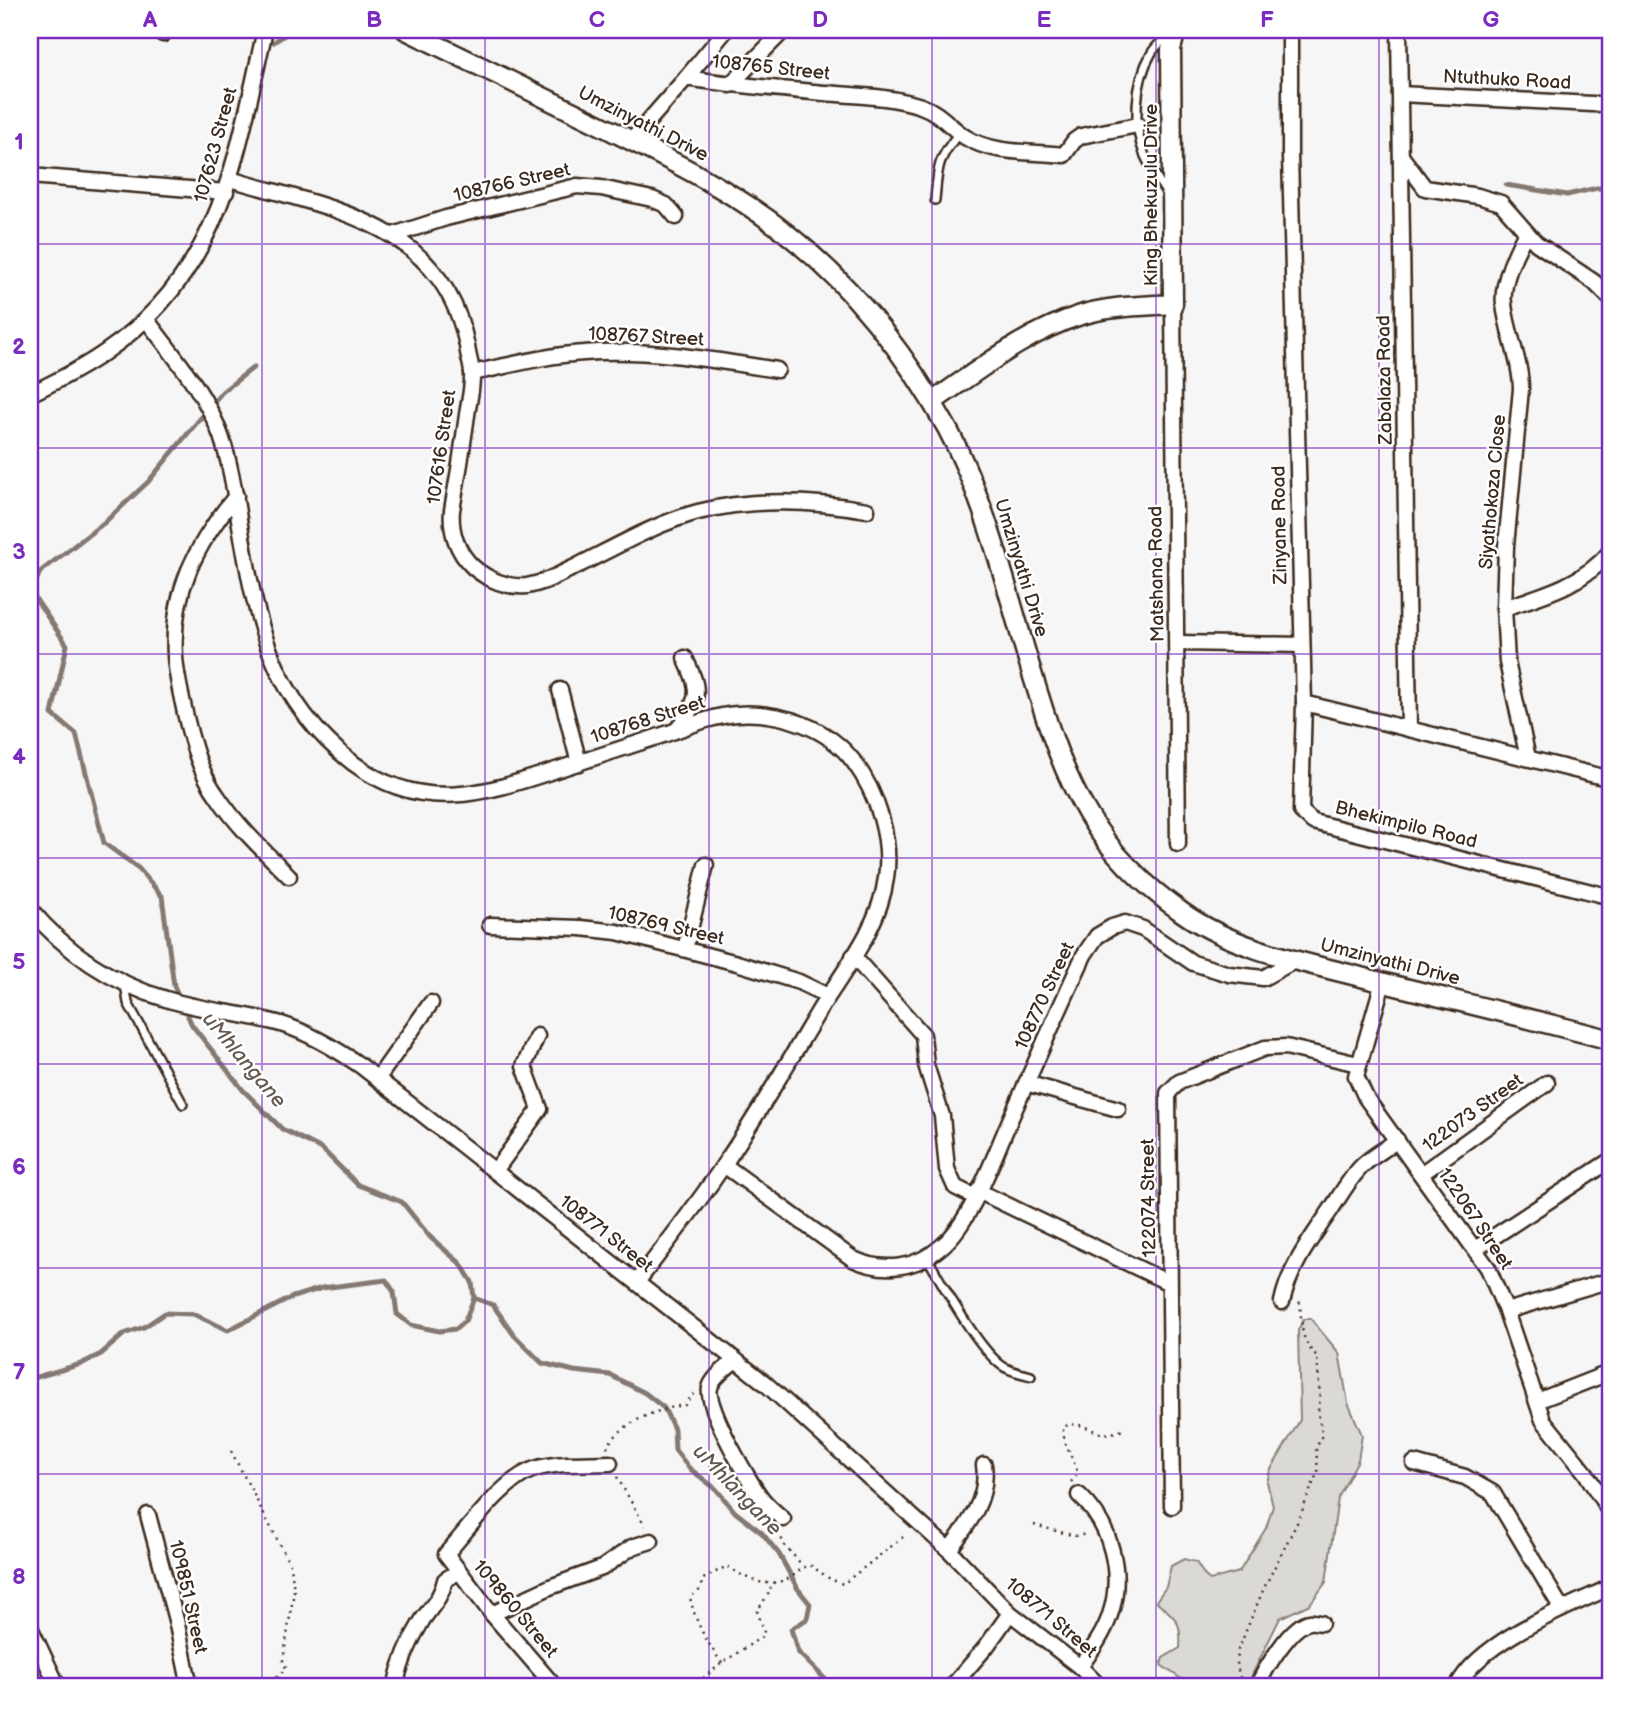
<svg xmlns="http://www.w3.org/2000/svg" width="1641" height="1717" viewBox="0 0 1641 1717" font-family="'Balsamiq Sans',sans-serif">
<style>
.green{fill:#dbd9d6;stroke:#8b827a;stroke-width:2}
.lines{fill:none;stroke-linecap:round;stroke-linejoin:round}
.stream{stroke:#847972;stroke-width:5}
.service-casing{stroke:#3b2a1e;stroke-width:12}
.minor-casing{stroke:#3b2a1e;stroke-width:19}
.tertiary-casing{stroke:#3b2a1e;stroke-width:23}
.path{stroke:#3b2a1e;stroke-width:2.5;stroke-dasharray:2 5;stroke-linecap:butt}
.service{stroke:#fff;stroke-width:7}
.minor{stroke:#fff;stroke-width:14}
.tertiary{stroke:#fff;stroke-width:18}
.grid{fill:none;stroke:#7b2cbf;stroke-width:2;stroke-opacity:0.55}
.labels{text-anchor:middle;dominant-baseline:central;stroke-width:5;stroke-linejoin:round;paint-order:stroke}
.street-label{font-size:19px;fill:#3b2a1e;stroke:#fff}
.water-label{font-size:21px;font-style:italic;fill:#65584f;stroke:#fff}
.neatline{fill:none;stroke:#7b2cbf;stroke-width:2.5}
.grid-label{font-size:23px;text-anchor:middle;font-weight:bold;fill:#7b2cbf}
</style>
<rect width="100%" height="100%" fill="#f7f6f6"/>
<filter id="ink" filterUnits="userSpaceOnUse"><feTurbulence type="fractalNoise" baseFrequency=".0143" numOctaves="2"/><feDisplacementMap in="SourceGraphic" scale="14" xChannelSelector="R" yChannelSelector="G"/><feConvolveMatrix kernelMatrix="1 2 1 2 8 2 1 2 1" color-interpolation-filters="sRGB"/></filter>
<g filter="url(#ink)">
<path class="green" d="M1304,1319H1311L1339,1353L1348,1403L1362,1435L1358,1460L1338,1498L1326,1582L1310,1604L1280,1618L1246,1687H1189L1187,1683L1161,1665L1163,1658L1180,1648C1182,1621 1176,1618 1156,1601L1166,1587L1171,1566L1184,1559L1196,1562L1205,1576L1210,1580L1239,1572L1266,1528L1273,1506L1267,1482L1270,1471L1300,1420L1298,1330Z"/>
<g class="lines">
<g class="stream">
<polyline points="274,42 292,30"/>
<polyline points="1506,185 1567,195 1597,188 1611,189"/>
<polyline points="30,591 67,645 52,714 76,734 104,843 138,868 162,896 174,986 192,1025 243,1090 282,1129 322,1149 358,1185 402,1202 430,1237 461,1264 472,1282 474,1298"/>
<polyline points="31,593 40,572 105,522 148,482 222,392 254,367"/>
<polyline points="30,1379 81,1364 101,1354 124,1334 144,1327 165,1313 193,1314 228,1330 293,1297 322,1288 386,1280 394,1292 397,1314 411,1325 439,1331 456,1329 465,1321 474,1298 493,1305 514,1335 542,1363 574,1371 610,1375 645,1393 664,1408 674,1429 675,1450 689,1468 716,1489 735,1512 762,1533 779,1554 798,1589 810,1604 807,1619 791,1629 798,1652 833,1687"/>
</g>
<defs>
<g id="service">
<path d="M1167,194C1159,182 1151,169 1145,156C1132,126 1135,82 1151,54C1155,46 1164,40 1170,33"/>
<path d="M935,200C938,166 937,160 959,133"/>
<polyline points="125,984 128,1003 183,1104"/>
<path d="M927,1257C942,1284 977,1347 1001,1365C1010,1372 1021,1373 1031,1376"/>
</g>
<g id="minor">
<polyline points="1290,30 1290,155 1304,703 1301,811 1313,822 1611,897"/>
<polyline points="1399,30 1409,729"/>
<polyline points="163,34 164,30"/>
<polyline points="686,78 726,30"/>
<polyline points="730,85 784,30"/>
<polyline points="1400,94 1611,105"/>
<path d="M632,140L686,78C732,85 779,89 825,93C857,96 891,96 921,106C939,112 950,127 965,137C994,155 1032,151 1064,155L1074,141L1081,136L1138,125"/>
<polyline points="1401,156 1425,188 1478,196 1501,203 1536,243 1594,282 1611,299"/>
<polyline points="30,176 226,192"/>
<path d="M230,179C331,209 443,223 467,346C468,355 471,364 472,372C473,386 469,401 467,415C463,446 458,478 452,510C450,531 457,552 473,567C488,580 508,588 527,586C546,583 564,572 581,564C619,545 657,523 698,512C754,498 810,500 867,510"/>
<path d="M1526,233C1516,251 1501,283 1504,304C1507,333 1521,360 1521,389L1506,546L1504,608L1507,662L1528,758"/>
<polyline points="393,235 446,218 577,186 601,188 652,199 666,205 676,217"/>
<polyline points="1173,304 1178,844"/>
<path d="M146,319C173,355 206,393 221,436C231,465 235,495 240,525C256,620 271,700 353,763C421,814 484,794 556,770C593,758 629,746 666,734C689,726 712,716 737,714C780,711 828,727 854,762C877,793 892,839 886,878C880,926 845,969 820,1009C789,1061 759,1113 725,1163C698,1204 667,1243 637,1282"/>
<path d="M472,373C508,366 546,355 584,353C648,348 714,360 777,370"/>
<path d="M30,394C55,382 81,369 104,353C222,273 236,158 265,30"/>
<path d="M236,496C196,544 171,592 175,656C176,675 181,694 185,713C192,743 200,773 218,797C238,827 264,851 289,876"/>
<path d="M1504,608C1544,595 1584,584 1611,551"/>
<polyline points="1177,643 1302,645"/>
<polyline points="560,690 579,763"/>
<polyline points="1304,703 1611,779"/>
<path d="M677,730C699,698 702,694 685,658"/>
<path d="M30,909C65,951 113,984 166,999C203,1011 243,1013 281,1024C310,1033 335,1048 361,1066L766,1384L949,1550L1010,1613L1080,1667L1100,1687"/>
<polyline points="490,925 581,928 617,932 737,963 799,982 828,996"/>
<polyline points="685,949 706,865"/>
<polyline points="853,956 923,1035 926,1065 942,1116 947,1169 955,1187 975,1197"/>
<polyline points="1383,982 1356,1076 1366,1098 1488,1268 1506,1311 1543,1420 1585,1472 1611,1514"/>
<polyline points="378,1078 431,1003"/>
<polyline points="1026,1083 1118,1109"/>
<path d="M724,1165L853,1259C884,1273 916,1269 942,1246C972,1221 994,1156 1010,1120C1034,1065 1059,1010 1084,955L1097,936L1112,927L1125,923L1143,929L1193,963L1229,974L1263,978L1296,960"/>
<polyline points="495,1171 540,1109 524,1066 537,1036"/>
<polyline points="1421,1174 1547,1083"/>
<polyline points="978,1191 1169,1283"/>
<polyline points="1475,1249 1611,1160"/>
<path d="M1282,1302C1289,1268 1311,1239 1330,1211C1340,1196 1349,1179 1362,1166C1372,1156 1386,1149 1397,1140"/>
<polyline points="1506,1311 1611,1280"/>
<path d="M735,1360C728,1367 712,1378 710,1388C705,1406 750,1484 763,1500C769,1507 776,1513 783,1519"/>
<polyline points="1537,1401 1611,1372"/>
<polyline points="1414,1463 1465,1477 1493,1493 1562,1609"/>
<path d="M1079,1495C1111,1524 1124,1574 1110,1615C1104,1634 1091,1651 1080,1667"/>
<polyline points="1172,1506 1168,1093 1179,1082 1265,1048 1286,1047 1358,1064"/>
<polyline points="148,1515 176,1620 190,1687"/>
<path d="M949,1550C968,1525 989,1498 984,1465"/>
<polyline points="492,1614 550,1587 602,1568 632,1547 651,1541"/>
<polyline points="30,1627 58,1687"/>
<polyline points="955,1683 986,1647 1010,1613"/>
<path d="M395,1687C400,1663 410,1640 423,1619C432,1606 442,1596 445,1580L459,1571"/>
<path d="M555,1687L492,1614L446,1554C468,1530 503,1479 535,1469C558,1462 586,1464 610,1463"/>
<path d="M1257,1687C1264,1671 1291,1624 1310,1622C1310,1621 1320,1623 1321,1623"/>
<path d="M1457,1687C1478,1642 1567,1607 1611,1587"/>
</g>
<g id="tertiary">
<path d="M406,30C469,61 532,92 596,123C662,156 728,187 786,233C852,285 906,354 947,428C988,504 1009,600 1035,683C1049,729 1064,775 1089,816C1112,855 1146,887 1183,913C1236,950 1303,962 1365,978C1447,999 1529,1018 1611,1040"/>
<path d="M932,402C979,370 1026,332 1081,315C1110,306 1143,306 1173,304L1171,49L1176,30"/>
</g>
</defs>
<use href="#service" class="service-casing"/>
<use href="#minor" class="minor-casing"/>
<use href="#tertiary" class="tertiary-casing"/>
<g class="path">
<path d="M607,1448C620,1422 658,1409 685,1405L692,1395L695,1394"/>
<polyline points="231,1451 291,1566 294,1591 283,1661 286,1668 268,1687"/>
<polyline points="617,1477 645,1526"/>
<path d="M1071,1482L1078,1474C1073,1456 1063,1446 1063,1427C1079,1420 1086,1429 1101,1433C1108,1435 1118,1431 1124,1430"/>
<polyline points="1034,1525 1075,1536 1088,1534"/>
<polyline points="779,1532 784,1545 803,1566"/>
<path d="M722,1663C707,1643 695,1622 690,1597L700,1590L703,1579L727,1566C749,1580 766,1590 791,1577C798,1573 802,1567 810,1565L830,1579L843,1584L907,1534"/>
<path d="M1242,1685L1237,1666L1238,1650L1264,1588L1298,1521L1318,1471L1316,1449L1322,1435L1318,1411L1320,1397L1317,1356C1298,1340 1303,1321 1299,1298"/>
<polyline points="692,1687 722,1663 763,1636 764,1630 757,1611 769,1593 771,1586"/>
</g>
<use href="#service" class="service"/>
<use href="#minor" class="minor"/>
<use href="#tertiary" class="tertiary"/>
</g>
</g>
<path class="grid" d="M262,30V1687M485,30V1687M709,30V1687M932,30V1687M1156,30V1687M1379,30V1687M30,244H1611M30,448H1611M30,654H1611M30,858H1611M30,1064H1611M30,1268H1611M30,1474H1611"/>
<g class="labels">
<g class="street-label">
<text transform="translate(771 68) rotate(6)">108765 Street</text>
<text transform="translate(1507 80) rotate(3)">Ntuthuko Road</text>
<text transform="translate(643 124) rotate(27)">Umzinyathi Drive</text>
<text transform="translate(216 145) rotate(-75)">107623 Street</text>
<text transform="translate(512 183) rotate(-13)">108766 Street</text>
<text transform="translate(1151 195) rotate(-90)">King Bhekuzulu Drive</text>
<text transform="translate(646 337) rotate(3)">108767 Street</text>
<text transform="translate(1385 380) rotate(-91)">Zabalaza Road</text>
<text transform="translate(442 447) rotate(-82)">107616 Street</text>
<text transform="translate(1493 492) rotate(-85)">Siyathokoza Close</text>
<text transform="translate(1280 525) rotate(-91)">Zinyane Road</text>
<text transform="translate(1021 568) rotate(73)">Umzinyathi Drive</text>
<text transform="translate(1157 574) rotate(-91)">Matshana Road</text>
<text transform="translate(648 720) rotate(-18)">108768 Street</text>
<text transform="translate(1406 825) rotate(14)">Bhekimpilo Road</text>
<text transform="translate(666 926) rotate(13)">108769 Street</text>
<text transform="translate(1390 962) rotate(14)">Umzinyathi Drive</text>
<text transform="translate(1045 996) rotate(-65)">108770 Street</text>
<text transform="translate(1473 1113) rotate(-36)">122073 Street</text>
<text transform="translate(1149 1198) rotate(-91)">122074 Street</text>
<text transform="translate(1475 1219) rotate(56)">122067 Street</text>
<text transform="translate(606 1234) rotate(38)">108771 Street</text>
<text transform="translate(188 1597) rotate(77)">109851 Street</text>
<text transform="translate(515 1609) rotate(50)">109860 Street</text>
<text transform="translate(1051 1618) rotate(40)">108771 Street</text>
</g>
<g class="water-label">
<text transform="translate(244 1060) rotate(50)">uMhlangane</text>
<text transform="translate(737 1490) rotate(46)">uMhlangane</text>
</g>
</g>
<rect width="1641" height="1717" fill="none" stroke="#fff" stroke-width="77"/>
<rect x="38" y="38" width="1564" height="1640" class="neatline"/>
<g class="grid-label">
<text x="150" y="27">A</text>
<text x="374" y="27">B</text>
<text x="597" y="27">C</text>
<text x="820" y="27">D</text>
<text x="1044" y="27">E</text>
<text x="1267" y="27">F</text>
<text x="1491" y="27">G</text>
<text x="19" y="149">1</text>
<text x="19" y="354">2</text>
<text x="19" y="559">3</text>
<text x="19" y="764">4</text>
<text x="19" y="969">5</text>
<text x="19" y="1174">6</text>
<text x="19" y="1379">7</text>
<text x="19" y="1584">8</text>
</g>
</svg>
